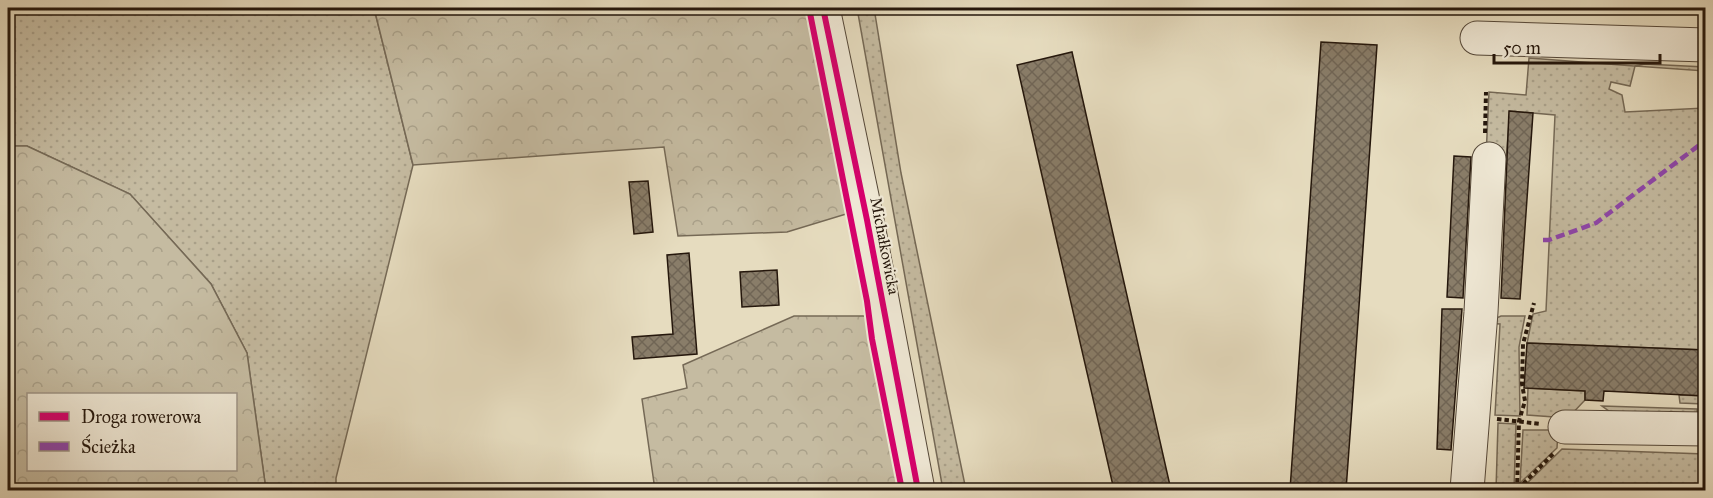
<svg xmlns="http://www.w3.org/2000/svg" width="1713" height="498" viewBox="0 0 1713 498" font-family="'IM FELL Great Primer',serif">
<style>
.grass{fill:url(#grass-dots);stroke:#756956;stroke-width:1.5}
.forest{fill:url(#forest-crowns);stroke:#756956;stroke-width:1.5;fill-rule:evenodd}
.building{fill:url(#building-cross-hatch);stroke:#25170c;stroke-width:1.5}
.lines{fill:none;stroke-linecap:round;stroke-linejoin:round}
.minor-casing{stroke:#554839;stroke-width:35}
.path{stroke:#25170c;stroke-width:4;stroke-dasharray:4.5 3;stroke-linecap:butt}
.minor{stroke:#efe8d5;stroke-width:33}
.quiet{stroke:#8e44ad;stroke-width:4.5;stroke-dasharray:9 4.5;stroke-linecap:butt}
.cycleway-casing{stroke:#efe8d5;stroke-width:10}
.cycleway{stroke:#d6006c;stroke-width:6}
.labels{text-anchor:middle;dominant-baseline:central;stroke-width:4.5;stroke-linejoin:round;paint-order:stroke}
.street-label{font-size:16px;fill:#25170c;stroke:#efe8d5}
</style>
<defs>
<pattern id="grass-dots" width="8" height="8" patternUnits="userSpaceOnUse" patternTransform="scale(1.5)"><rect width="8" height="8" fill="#c5bba1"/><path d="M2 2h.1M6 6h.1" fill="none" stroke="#a9a089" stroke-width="1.8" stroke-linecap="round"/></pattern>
<pattern id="forest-crowns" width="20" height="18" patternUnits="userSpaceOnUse" patternTransform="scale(1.5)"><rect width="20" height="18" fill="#c5bba1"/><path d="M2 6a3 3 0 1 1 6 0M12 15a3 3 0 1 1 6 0" fill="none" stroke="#a9a089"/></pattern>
<pattern id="building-cross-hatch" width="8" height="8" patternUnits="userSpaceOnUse" patternTransform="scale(1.5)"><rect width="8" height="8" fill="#897d69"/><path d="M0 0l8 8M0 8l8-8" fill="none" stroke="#706555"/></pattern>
</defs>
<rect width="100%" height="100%" fill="#e6dcbf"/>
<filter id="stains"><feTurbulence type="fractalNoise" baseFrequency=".00333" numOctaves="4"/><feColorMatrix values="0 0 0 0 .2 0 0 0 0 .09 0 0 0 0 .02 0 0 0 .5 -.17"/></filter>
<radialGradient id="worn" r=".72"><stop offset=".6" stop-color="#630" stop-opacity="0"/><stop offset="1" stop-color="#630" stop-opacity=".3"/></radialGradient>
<g class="grass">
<polygon points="8,8 374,8 413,165 336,478 336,490 266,490 247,353 211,284 130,194 27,146 8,146"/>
<polygon points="857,8 874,8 901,173 966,490 943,490"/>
<polygon points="1529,58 1634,66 1645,64 1705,67 1705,71 1635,66 1630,86 1611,82 1609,89 1622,95 1625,112 1705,108 1705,350 1527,343 1533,314 1546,311 1555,115 1510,111 1506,160 1486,157 1489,92 1526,95"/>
<polygon points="1501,316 1525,316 1519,347 1520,416 1495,415 1500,324 1485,323"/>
<polygon points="1528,388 1585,391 1585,400 1568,418 1527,415"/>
<polygon points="1679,395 1705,396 1705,424 1704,424 1704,404 1680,403"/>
<polygon points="1602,406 1697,409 1697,423 1623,421"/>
<polygon points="1498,423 1516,424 1514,490 1496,490"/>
<polygon points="1523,430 1558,430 1557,448 1520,483"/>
<polygon points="1562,449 1705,454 1705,490 1520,490"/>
</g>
<g class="forest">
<polygon points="374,8 809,8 856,211 787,232 678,236 664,147 413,165"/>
<path d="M8,146H27L130,194L211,284L247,353L266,490H8ZM28,394H236V470H28Z"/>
<polygon points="794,316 872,316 900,490 655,490 642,399 687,388 683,365"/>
</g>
<g class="building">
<polygon points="1321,42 1377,45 1352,408 1346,490 1290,490"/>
<polygon points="1072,52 1092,141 1171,490 1114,490 1057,242 1017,65"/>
<polygon points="1509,111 1533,113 1520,299 1501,298"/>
<polygon points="1454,156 1471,157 1463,298 1447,297"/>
<polygon points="648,181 653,232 634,234 629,182"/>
<polygon points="689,253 697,354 634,359 632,337 673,334 667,255"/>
<polygon points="777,270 779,305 742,307 740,272"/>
<polygon points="1442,309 1462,309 1451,450 1437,449"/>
<polygon points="1527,343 1706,350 1706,396 1604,391 1603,401 1585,400 1585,391 1524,388"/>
</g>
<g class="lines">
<defs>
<g id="minor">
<polyline points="823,8 867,220 918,490"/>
<polyline points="1477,38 1706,45"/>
<polyline points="1565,427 1706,429"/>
<polyline points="1467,490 1481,312 1489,159"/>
</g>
</defs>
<use href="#minor" class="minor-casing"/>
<g class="path">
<polyline points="1485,133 1486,92"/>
<polyline points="1497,419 1541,424"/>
<polyline points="1518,489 1555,452"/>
<polyline points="1517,490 1519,421 1525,401 1522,384 1523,344 1534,303"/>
</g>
<use href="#minor" class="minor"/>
<polyline class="quiet" points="1543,240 1549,240 1596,223 1706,140"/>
<defs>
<g id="cycleway">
<polyline points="809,8 867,301 872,339 902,490"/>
<polyline points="823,8 867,220 918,490"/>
</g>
</defs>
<use href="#cycleway" class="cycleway-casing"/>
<use href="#cycleway" class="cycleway"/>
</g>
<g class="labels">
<g class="street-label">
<text transform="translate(885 246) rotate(79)">Michałkowicka</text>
</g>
</g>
<rect width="1713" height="498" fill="none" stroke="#e6dcbf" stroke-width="30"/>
<rect x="9" y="9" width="1695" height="480" fill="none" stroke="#25170c" stroke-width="3"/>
<rect x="15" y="15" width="1683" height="468" fill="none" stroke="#25170c" stroke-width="1.5"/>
<rect x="27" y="393" width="210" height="78" fill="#efe8d5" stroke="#9e9485" stroke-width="1.5"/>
<rect x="39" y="412" width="30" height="9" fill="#d6006c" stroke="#9e9485" stroke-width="1.5"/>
<text x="81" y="423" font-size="18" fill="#25170c">Droga rowerowa</text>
<rect x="39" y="442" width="30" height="9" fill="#8e44ad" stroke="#9e9485" stroke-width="1.5"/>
<text x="81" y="453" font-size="18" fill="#25170c">Ścieżka</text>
<path d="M1494 54v9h166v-9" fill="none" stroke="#25170c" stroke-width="3"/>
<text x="1503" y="54" font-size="18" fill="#25170c" stroke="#efe8d5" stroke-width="4.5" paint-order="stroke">50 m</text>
<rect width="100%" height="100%" filter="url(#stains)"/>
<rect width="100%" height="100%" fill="url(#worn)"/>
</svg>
